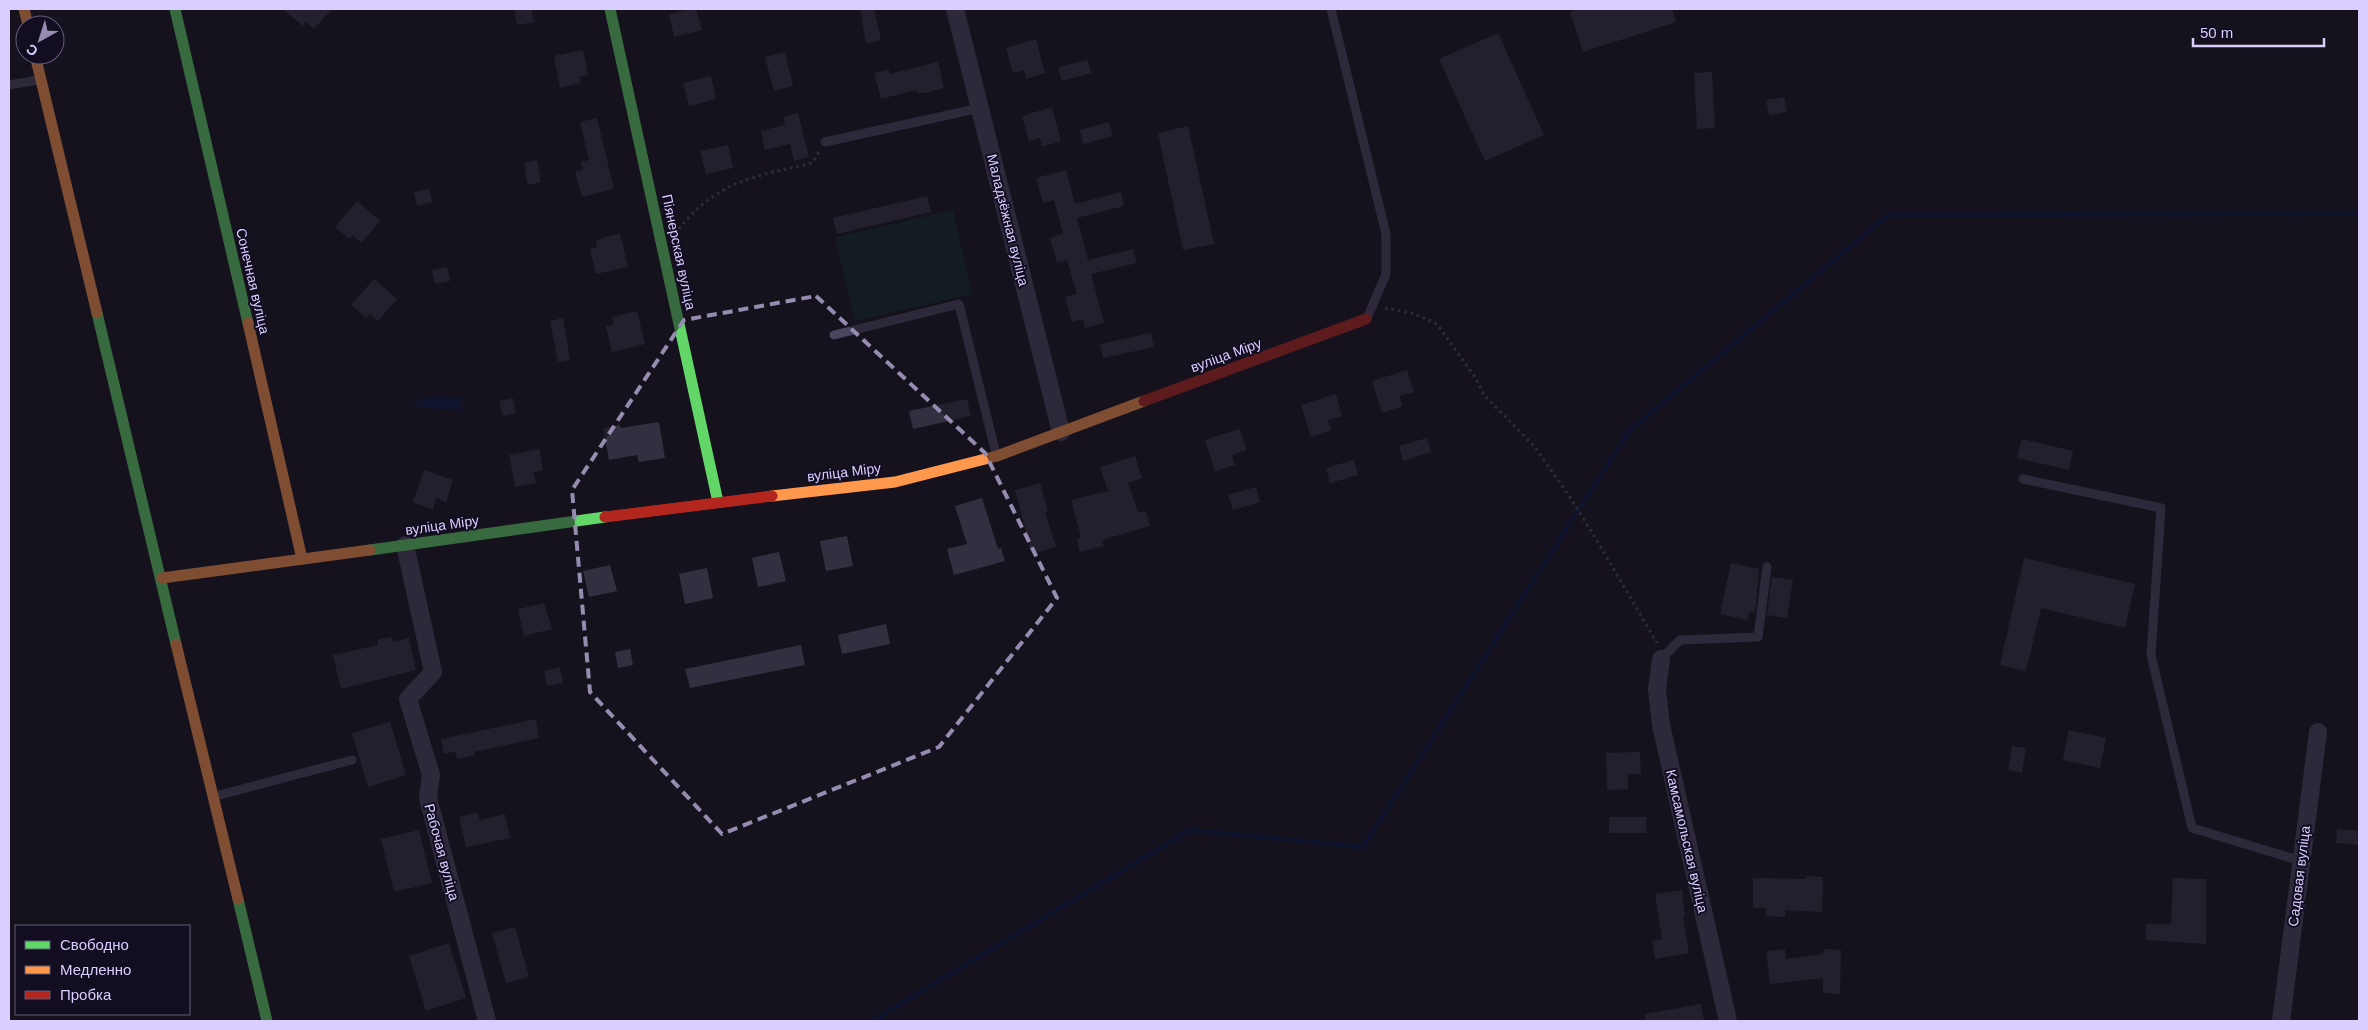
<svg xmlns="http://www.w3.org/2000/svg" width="2368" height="1030" viewBox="0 0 2368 1030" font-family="Helvetica,sans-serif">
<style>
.green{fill:#10272b}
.water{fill:#08153e}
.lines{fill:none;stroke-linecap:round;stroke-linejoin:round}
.stream{stroke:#08153e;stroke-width:5}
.building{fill:#342f40}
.path{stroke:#454f5f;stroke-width:3;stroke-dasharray:2.5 4;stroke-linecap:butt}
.lane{stroke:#4a465e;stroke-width:9}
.street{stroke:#4a465e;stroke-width:18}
.fast{stroke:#63d668;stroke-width:11}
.slow{stroke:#ff974d;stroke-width:11}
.jam{stroke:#b3261e;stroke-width:11}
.marked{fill:none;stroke:#958cb0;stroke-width:4;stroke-dasharray:10 6;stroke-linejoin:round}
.labels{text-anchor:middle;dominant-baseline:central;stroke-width:4;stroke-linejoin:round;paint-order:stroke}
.street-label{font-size:14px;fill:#daceff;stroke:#130d22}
</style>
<rect width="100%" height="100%" fill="#15121d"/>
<polygon class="green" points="953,210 972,294 855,321 835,237"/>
<path class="water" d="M460,397L463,400L461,411L415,407L413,405C421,393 447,397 460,397Z"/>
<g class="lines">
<polyline class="stream" points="872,1021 1190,830 1363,847 1629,431 1888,215 2359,213"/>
</g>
<g class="building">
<polygon points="283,9 332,9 314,29 306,22 303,26"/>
<polygon points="514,9 531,9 534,22 517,25"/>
<polygon points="691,9 696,9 702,30 674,37 669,14"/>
<polygon points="860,9 874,9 881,40 866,44"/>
<polygon points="1579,9 1672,9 1676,22 1583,52 1570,12"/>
<polygon points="1498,33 1544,135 1485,161 1439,59"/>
<polygon points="1036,39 1045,73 1026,79 1024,70 1013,73 1006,48"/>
<polygon points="583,50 588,75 579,77 580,83 560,88 554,56"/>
<polygon points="785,52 793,86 774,91 765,57"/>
<polygon points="1088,60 1091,73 1062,81 1058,67"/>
<polygon points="938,62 944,88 924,93 917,93 916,90 881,99 874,73 889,70 890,74"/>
<polygon points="1712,72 1715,128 1697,129 1694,73"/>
<polygon points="711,76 716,99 689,106 683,83"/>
<polygon points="1784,97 1787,112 1769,115 1766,100"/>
<polygon points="1052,107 1061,141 1042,147 1040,138 1029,141 1022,116"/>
<polygon points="798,113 809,157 794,161 790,144 765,150 761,131 785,125 783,117"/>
<polygon points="597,118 614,189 582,197 575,172 583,170 581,162 589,160 580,122"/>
<polygon points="1109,122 1113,136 1083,144 1080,130"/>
<polygon points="1188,126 1214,244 1183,250 1158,133"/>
<polygon points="728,145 733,168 706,174 700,151"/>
<polygon points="537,160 541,182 528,185 524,163"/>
<polygon points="1066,170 1075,204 1121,192 1124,206 1077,218 1088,260 1133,249 1137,263 1091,274 1104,323 1085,328 1083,319 1072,322 1065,297 1077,294 1067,260 1057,263 1050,238 1063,234 1054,200 1043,203 1036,178"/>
<polygon points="429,189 432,202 417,206 414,192"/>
<polygon points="927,196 931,212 837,234 833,218"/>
<polygon points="357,201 380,221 361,243 353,235 350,239 335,227"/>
<polygon points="620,233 628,267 596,274 590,249 597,247 596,240"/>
<polygon points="447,267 450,281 435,284 432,270"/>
<polygon points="374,279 397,299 378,321 370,314 366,318 351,305"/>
<polygon points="637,311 645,344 612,352 606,326 614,325 612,317"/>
<polygon points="563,318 570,360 558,362 550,321"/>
<polygon points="1151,333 1154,347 1103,358 1100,344"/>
<polygon points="1407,370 1414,392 1399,396 1403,406 1382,413 1372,381"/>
<polygon points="1336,394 1342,416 1328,420 1331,430 1311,437 1301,405"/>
<polygon points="513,398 516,413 503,416 499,401"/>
<polygon points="967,399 971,416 913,429 909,411"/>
<polygon points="659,422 665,458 639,462 637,455 609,460 603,428 620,425 621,428"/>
<polygon points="1239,429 1247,450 1232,455 1235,465 1215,471 1205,440"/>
<polygon points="1427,438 1431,452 1403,461 1399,446"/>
<polygon points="2022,439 2073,451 2069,470 2017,458"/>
<polygon points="539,449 543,470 533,472 536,483 515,487 509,455"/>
<polygon points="1135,456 1142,478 1128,483 1138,513 1146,511 1150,526 1102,540 1104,546 1080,552 1077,539 1081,538 1071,500 1108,491 1100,467"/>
<polygon points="1354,460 1358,475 1330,483 1326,468"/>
<polygon points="424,470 453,480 446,502 436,498 433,510 413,502"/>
<polygon points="1040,483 1048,511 1045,512 1056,547 1032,554 1015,490"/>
<polygon points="1256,487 1260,502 1233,510 1228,495"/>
<polygon points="982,498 998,549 1001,548 1005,561 954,575 947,549 967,544 955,506"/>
<polygon points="847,536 853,566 826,571 820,541"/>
<polygon points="779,552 786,581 758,587 752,558"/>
<polygon points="2024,558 2135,584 2125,628 2041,608 2026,671 2000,665"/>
<polygon points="1731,563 1759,569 1755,613 1749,612 1748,620 1720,614"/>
<polygon points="610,565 617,591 589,597 583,571"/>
<polygon points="707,568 713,598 685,604 679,574"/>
<polygon points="1772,577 1793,580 1787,618 1767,615"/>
<polygon points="544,603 552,629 524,636 518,609"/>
<polygon points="886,624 890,644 842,654 838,635"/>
<polygon points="392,637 393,642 409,638 416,670 341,689 333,655 378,645 377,640"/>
<polygon points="801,645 805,665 690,688 685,669"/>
<polygon points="630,649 633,665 618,668 615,652"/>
<polygon points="560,667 563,683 547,686 544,671"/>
<polygon points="536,719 539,738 474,752 475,755 457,759 455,751 444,754 441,739"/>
<polygon points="390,722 406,775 368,787 352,733"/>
<polygon points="2069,730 2106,738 2100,768 2063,760"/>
<polygon points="2012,746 2026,748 2022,773 2008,770"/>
<polygon points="1640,752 1641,774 1628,774 1628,789 1607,790 1606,753"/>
<polygon points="477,812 480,820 505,814 510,838 466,847 459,817"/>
<rect x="1609" y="817" width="37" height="16"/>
<polygon points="2337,829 2359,831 2359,845 2336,843"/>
<polygon points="419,830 432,883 394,892 381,839"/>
<polygon points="1806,876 1823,877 1822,912 1785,910 1785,917 1766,916 1766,908 1753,908 1753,878 1806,879"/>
<polygon points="2173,878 2206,879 2206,944 2146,940 2146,924 2171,924"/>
<polygon points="1682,890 1685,917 1683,917 1689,953 1655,959 1652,941 1662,939 1655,894"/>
<polygon points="515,927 529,977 506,983 492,933"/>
<polygon points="449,943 466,998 426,1011 409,956"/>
<polygon points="1785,949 1786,959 1823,954 1824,949 1841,950 1840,994 1823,993 1823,978 1770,984 1766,951"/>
<polygon points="1701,1004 1704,1021 1645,1021 1645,1014"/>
</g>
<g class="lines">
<g class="path">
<path d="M679,229C718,180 754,177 812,163L819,152"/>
<polyline points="1385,308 1415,314 1437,324 1475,377 1484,395 1534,446 1567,493 1593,534 1657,643"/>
</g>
<g class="lane">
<polyline points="1331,9 1386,234 1386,274 1367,318"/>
<polyline points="9,85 38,80"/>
<polyline points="825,142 980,108"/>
<polyline points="834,335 959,304 996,454"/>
<polyline points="2023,479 2161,508 2151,655 2192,828 2301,861"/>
<polyline points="1661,659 1680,640 1758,637 1767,567"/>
<polyline points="216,796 352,760"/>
</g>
<g class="street">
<polyline points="955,9 1061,432"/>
<polyline points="405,545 433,672 408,699 431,775 428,798 487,1021"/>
<polyline points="1661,659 1657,689 1661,725 1728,1021"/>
<polyline points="2281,1021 2318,732"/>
</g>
<g class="fast">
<polyline points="175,9 248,323"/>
<polyline points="610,9 718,502"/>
<polyline points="97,313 176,644"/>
<polyline points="370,550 605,517"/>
<polyline points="238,899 267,1021"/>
</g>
<g class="slow">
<polyline points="24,9 28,25"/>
<polyline points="35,55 97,313"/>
<polyline points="248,323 302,559"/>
<polyline points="772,496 895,482 997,456 1144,401"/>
<polyline points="162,578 370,550"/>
<polyline points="176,644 238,899"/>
</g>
<g class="jam">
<polyline points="1144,401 1366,319"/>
<polyline points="605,517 772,496"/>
</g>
</g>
<path d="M0 0H2368V1030H0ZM816,296L985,453L1057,598L939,747L722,834L590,692L572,490L684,320Z" fill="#15121d" fill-opacity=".55" fill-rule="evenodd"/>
<path class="marked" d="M816,296L985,453L1057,598L939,747L722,834L590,692L572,490L684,320Z"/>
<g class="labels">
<g class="street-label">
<text transform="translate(1008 220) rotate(76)">Маладзёжная вуліца</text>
<text transform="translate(679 252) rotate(78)">Піянерская вуліца</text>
<text transform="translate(253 281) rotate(77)">Сонечная вуліца</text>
<text transform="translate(1226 355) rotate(-20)">вуліца Міру</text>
<text transform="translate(844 472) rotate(-7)">вуліца Міру</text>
<text transform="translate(442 525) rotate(-8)">вуліца Міру</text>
<text transform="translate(1687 841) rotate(77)">Камсамольская вуліца</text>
<text transform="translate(442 852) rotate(75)">Рабочая вуліца</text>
<text transform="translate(2299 876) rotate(-83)">Садовая вуліца</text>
</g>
</g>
<rect width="2368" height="1030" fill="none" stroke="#daceff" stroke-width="20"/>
<rect x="15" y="925" width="175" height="90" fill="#130d22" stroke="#635a7a"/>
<rect x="25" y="941" width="25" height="8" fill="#63d668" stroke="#635a7a"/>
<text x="60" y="950" font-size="15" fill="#daceff">Свободно</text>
<rect x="25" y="966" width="25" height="8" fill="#ff974d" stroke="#635a7a"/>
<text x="60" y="975" font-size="15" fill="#daceff">Медленно</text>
<rect x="25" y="991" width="25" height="8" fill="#b3261e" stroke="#635a7a"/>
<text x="60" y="1000" font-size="15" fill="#daceff">Пробка</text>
<g transform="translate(40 40) rotate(219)"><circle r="24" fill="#130d22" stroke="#635a7a"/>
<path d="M0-4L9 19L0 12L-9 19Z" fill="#958cb0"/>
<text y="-8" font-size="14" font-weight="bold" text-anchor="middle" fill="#daceff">С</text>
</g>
<path d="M2193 38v8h131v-8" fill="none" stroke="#daceff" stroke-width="2.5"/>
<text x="2200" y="38" font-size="15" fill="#daceff" stroke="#130d22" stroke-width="4" paint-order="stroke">50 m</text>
</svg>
